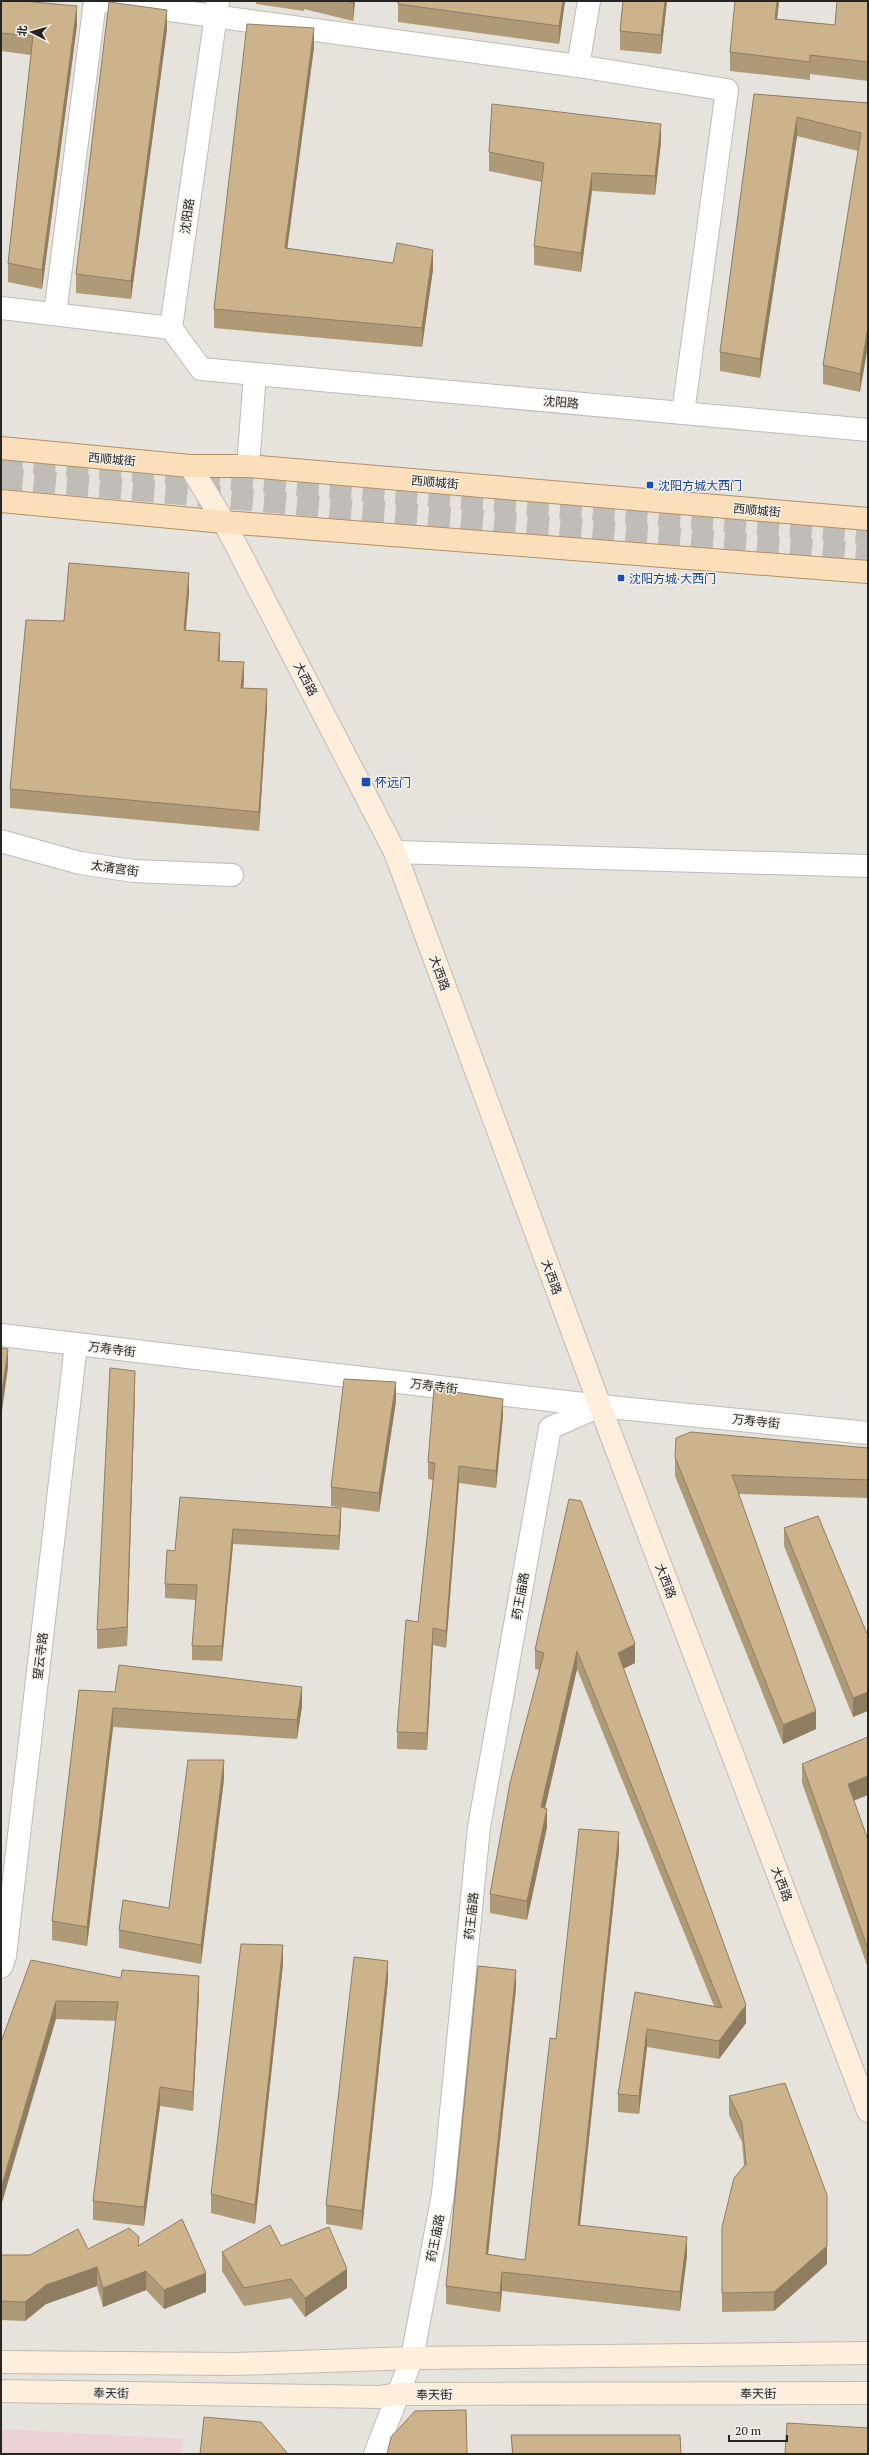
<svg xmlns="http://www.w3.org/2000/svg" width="869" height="2455" viewBox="0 0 869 2455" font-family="'PT Serif','Noto Sans SC',serif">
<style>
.education{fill:#ecd2d4}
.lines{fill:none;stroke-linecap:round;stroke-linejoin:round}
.trunk-tunnel{stroke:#c0bcb7;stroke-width:22;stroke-dasharray:22 11;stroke-linecap:butt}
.minor-casing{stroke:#bfbbb5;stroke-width:24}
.tertiary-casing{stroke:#bfbbb5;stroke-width:24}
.secondary-casing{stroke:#bfbbb5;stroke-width:24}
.primary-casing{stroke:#af9067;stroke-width:24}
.minor{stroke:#fff;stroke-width:22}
.tertiary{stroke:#fff;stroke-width:22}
.secondary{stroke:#fdefdc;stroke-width:22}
.primary{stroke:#fbdfba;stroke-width:22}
.wall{fill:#af9a78}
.shaded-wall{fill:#8f7d61}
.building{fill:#ccb38b;stroke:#8f7d61}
.transit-dot{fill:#1a4fb4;stroke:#f4f0e9;stroke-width:1.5}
.labels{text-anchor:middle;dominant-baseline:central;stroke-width:3;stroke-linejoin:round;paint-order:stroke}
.street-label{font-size:12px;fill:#272523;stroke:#f4f0e9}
.transit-label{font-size:12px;fill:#164399;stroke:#f4f0e9;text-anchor:start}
</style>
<rect width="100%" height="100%" fill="#e6e2dc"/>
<polygon class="education" points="1,2429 184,2439 181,2454 1,2454"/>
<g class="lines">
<g class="trunk-tunnel">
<polyline points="1,460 868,533"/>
<polyline points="1,478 868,555"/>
</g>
<defs>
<g id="minor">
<polyline points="104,1 578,66 727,90 683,413"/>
<polyline points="218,1 171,328 201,369 868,430"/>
<polyline points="578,66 589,1"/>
<polyline points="1,308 171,328"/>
<polyline points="55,314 95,1"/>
<polyline points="248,466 255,374"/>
<polyline points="1,841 80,863 134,871 232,875"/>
<polyline points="395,852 868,866"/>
</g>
<g id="tertiary">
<polyline points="1,1335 600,1406 868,1433"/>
<polyline points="1,1967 5,1956 76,1344"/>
<polyline points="375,2454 412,2358 443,2194 479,1827 550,1428 600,1406"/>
</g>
<g id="secondary">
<polyline points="190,466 224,522 395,852 600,1406 868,2111"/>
<polyline points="1,2362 236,2364 412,2358 868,2353"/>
<polyline points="1,2391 380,2397 397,2394 868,2393"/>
</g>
<g id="primary">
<polyline points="1,448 190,466 248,466 868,519"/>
<polyline points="1,501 224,522 868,572"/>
</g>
</defs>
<use href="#minor" class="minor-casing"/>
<use href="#tertiary" class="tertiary-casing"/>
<use href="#secondary" class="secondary-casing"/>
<use href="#primary" class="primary-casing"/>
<use href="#minor" class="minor"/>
<use href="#tertiary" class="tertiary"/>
<use href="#secondary" class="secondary"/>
<use href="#primary" class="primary"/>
</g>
<g class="wall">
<polygon points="1,1 77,25 42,289 8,282 8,263 31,55 1,51"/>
<polygon points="256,1 355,1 353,21 304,9 304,11 256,4"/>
<polygon points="565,1 559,44 398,22 398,4"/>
<polygon points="623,1 667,1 661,54 620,50 620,31"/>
<polygon points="779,1 777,19 835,25 868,1 868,81 810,74 810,80 730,71 730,52"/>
<polygon points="167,29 131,299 76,293 76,274"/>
<polygon points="314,47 287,248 433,269 422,347 214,328 214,309"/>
<polygon points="754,94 868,103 860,392 823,384 823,365 858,151 797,136 760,378 720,371 720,352"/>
<polygon points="661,142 655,195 592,191 581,272 534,265 534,246 542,182 489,171 489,152"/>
<polygon points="189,592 186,631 220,652 219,661 244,681 243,688 267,708 259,831 10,808 10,789 64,621"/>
<polygon points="135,1390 127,1646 97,1649 97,1630"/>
<polygon points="396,1401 379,1512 331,1506 331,1487"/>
<polygon points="503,1416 496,1488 459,1483 446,1648 433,1645 427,1750 397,1749 397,1732 418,1622 433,1480 428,1479 428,1462"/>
<polygon points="868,1448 868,1498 739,1494 816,1729 783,1744 675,1476 675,1457"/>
<polygon points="180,1497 341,1522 339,1550 233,1544 222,1661 192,1660 192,1646 196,1600 165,1598 165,1584 175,1551"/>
<polygon points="569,1499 635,1663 623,1669 746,2023 719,2059 647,2047 639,2114 618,2112 618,2094 635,1992 714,2006 577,1669 545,1808 547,1827 527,1920 490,1913 490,1894 540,1670 535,1669 535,1650"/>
<polygon points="784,1528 868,1636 853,1717 784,1546"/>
<polygon points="79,1690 302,1706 297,1739 113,1727 87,1946 52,1940 52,1921"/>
<polygon points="802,1764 854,1800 868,1840 868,1968 802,1783"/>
<polygon points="224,1779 201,1964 119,1948 119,1930 169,1908"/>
<polygon points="619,1851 580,2225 687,2256 680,2311 502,2291 500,2312 446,2304 446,2286 516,1988 488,2255 525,2260 556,2039"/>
<polygon points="31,1960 199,1995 193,2111 160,2106 144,2226 93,2220 93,2201 116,2021 56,2019"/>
<polygon points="283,1964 255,2224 211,2213 211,2194"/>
<polygon points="388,1980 362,2230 326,2224 326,2205"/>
<polygon points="729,2096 827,2264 774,2311 722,2312 722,2227 744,2165 742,2142 729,2115"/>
<polygon points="139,2245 206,2292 164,2309 146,2290 103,2307 97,2286 46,2304 25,2321 1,2320 1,2255 30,2255"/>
<polygon points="281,2246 347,2288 305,2317 291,2298 244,2306 222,2271 222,2252"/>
<polygon points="511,2435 681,2454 512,2454"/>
</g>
<g class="shaded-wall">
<polygon points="353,1 355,1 353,21"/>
<polygon points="563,1 565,1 559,44 559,26"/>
<polygon points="665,1 667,1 661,54 661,35"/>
<polygon points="777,1 779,1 775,38 775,19"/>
<polygon points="77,6 77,25 42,289 42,270"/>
<polygon points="167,10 167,29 131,299 131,281"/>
<polygon points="314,28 314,47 285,266 285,248"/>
<polygon points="797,117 797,136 760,378 760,359"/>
<polygon points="661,124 661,142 655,195 655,176"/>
<polygon points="592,173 592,191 581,272 581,253"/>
<polygon points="433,250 433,269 422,347 422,328"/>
<polygon points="868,327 868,346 860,392 860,374"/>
<polygon points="189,573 189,592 184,649 184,630"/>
<polygon points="220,633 220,652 218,680 218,661"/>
<polygon points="244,662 244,681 241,707 241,688"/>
<polygon points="267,689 267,708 259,831 259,812"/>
<polygon points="8,1349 8,1368 1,1418 1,1399"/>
<polygon points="135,1371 135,1390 127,1646 127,1627"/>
<polygon points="396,1382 396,1401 379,1512 379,1493"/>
<polygon points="503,1399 503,1416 496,1488 496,1471"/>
<polygon points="459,1466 459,1483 446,1648 446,1631"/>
<polygon points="2,1477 2,1496 1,1505 1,1486"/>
<polygon points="341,1508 341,1522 339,1550 339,1536"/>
<polygon points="233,1529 233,1544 222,1661 222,1646"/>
<polygon points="433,1628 433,1645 427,1750 427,1733"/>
<polygon points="635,1644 635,1663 618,1671 618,1653"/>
<polygon points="577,1651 577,1669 541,1826 541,1807"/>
<polygon points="302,1687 302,1706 297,1739 297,1720"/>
<polygon points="868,1692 868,1711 853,1717 853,1698"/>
<polygon points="113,1708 113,1727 87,1946 87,1927"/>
<polygon points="816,1711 816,1729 783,1744 783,1725"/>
<polygon points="224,1760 224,1779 201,1964 201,1945"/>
<polygon points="868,1776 868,1795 848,1803 848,1784"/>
<polygon points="547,1809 547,1827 527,1920 527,1901"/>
<polygon points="619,1832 619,1851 578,2244 578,2225"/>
<polygon points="283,1945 283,1964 255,2224 255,2205"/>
<polygon points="388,1961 388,1980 362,2230 362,2211"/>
<polygon points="516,1970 516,1988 486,2273 486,2254"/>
<polygon points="199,1976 199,1995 193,2111 193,2092"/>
<polygon points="56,2001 56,2019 1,2206 1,2188"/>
<polygon points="746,2005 746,2023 719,2059 719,2041"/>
<polygon points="647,2029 647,2047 639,2114 639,2096"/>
<polygon points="160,2087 160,2106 144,2226 144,2207"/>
<polygon points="827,2195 827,2264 774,2311 774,2292"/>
<polygon points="687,2237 687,2256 680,2311 680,2292"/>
<polygon points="97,2267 97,2286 46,2304 25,2321 25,2302 46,2285"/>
<polygon points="347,2269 347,2288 305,2317 305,2298"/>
<polygon points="146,2271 146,2290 103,2307 103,2288"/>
<polygon points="502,2272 502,2291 500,2312 500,2293"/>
<polygon points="206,2273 206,2292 164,2309 164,2290"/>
</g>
<g class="building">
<polygon points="1,1 22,1 77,6 42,270 8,263 33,36 1,33"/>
<polygon points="346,1 353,1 353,3"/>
<polygon points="398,1 563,1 559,26 398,4"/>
<polygon points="623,1 665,1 661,35 620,31"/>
<polygon points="735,1 777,1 775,19 835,25 837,1 868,1 868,62 810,55 810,62 730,52"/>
<polygon points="109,2 167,10 131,281 76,274"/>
<polygon points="247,24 314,28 285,248 393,263 397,243 433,250 422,328 214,309"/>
<polygon points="754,94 868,103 868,327 860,374 823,365 861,133 797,117 760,359 720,352"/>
<polygon points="492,104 661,124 655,176 592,173 581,253 534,246 544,163 489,152"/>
<polygon points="69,563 189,573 184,630 220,633 218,661 244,662 241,688 267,689 259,812 10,789 26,620 64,621"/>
<polygon points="1,1348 8,1349 1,1399"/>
<polygon points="110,1368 135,1371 127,1627 97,1630"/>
<polygon points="344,1379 396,1382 379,1493 331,1487"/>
<polygon points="434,1389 503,1399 496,1471 459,1466 446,1631 433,1628 427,1733 397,1732 406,1620 418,1622 435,1463 428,1462"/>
<polygon points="691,1432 868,1448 868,1480 732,1475 816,1711 783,1725 675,1457 676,1438"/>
<polygon points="180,1497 341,1508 339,1536 233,1529 222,1646 192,1646 197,1585 165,1584 167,1550 175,1551"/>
<polygon points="569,1499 581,1501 635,1644 618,1653 746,2005 719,2041 647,2029 639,2096 618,2094 635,1992 722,2008 577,1651 541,1807 547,1809 527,1901 490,1894 510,1783 544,1653 535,1650"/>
<polygon points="818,1516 868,1636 868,1692 853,1698 784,1528"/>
<polygon points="119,1665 302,1687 297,1720 113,1708 87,1927 52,1921 79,1690 115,1692"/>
<polygon points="868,1737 868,1776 848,1784 868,1840 868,1949 802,1764"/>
<polygon points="188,1760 224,1760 201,1945 119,1930 123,1900 169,1908"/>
<polygon points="579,1829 619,1832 578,2225 687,2237 680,2292 502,2272 500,2293 446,2286 478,1966 516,1970 486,2254 525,2260 550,2038 556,2039"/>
<polygon points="241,1944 283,1945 255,2205 211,2194"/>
<polygon points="354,1957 388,1961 362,2211 326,2205"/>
<polygon points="31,1960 121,1978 122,1970 199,1976 193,2092 160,2087 144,2207 93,2201 118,2002 56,2001 1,2188 1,2042"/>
<polygon points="785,2083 827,2195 827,2246 774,2292 722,2293 722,2227 734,2178 746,2164 742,2123 729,2096"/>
<polygon points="182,2219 206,2273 164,2290 146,2271 103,2288 97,2267 46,2285 25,2302 1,2301 1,2255 30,2255 78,2229 88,2249 129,2228 139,2237 138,2246"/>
<polygon points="270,2225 281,2246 329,2227 347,2269 305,2298 291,2279 244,2288 222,2252"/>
<polygon points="466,2410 467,2454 387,2454 391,2437 415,2411"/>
<polygon points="204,2417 261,2422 288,2454 200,2454"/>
<polygon points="787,2423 868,2428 868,2454 785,2454"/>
<polygon points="511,2435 680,2435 681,2454 513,2454"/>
</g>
<g class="transit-dot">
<rect x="646" y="481" width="8" height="8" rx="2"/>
<rect x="617" y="574" width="8" height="8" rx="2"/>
<rect x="361" y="777" width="10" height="10" rx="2"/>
</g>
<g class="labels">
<g class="street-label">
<text transform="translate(187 216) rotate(-82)">沈阳路</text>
<text transform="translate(561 402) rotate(5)">沈阳路</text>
<text transform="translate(112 459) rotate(5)">西顺城街</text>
<text transform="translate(435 482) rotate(5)">西顺城街</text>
<text transform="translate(757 510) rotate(5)">西顺城街</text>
<text transform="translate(306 679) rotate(63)">大西路</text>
<text transform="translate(115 868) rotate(8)">太清宫街</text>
<text transform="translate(440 973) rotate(70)">大西路</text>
<text transform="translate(552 1277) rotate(70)">大西路</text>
<text transform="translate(112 1349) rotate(7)">万寿寺街</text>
<text transform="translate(434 1386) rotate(7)">万寿寺街</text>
<text transform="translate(756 1421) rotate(6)">万寿寺街</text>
<text transform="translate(666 1581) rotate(69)">大西路</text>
<text transform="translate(520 1596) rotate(-80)">药王庙路</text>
<text transform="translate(40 1656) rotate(-83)">望云寺路</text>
<text transform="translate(782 1884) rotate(69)">大西路</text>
<text transform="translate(471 1916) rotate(-84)">药王庙路</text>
<text transform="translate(435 2238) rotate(-79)">药王庙路</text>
<text transform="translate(111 2393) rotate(1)">奉天街</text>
<text x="758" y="2393">奉天街</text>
<text x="434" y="2394">奉天街</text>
</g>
<g class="transit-label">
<text x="658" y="485">沈阳方城大西门</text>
<text x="629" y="578">沈阳方城·大西门</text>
<text x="375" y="782">怀远门</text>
</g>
</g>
<rect width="869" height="2455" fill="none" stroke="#272523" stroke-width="4"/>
<g transform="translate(32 32) rotate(276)" stroke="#f4f0e9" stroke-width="3" paint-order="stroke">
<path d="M0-3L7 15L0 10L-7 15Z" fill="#272523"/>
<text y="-6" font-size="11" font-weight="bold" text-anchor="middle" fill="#272523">北</text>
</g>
<path d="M729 2435v6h58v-6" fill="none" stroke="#272523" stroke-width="2"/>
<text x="735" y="2435" font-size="12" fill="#272523" stroke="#f4f0e9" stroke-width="3" paint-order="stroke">20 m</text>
</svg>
